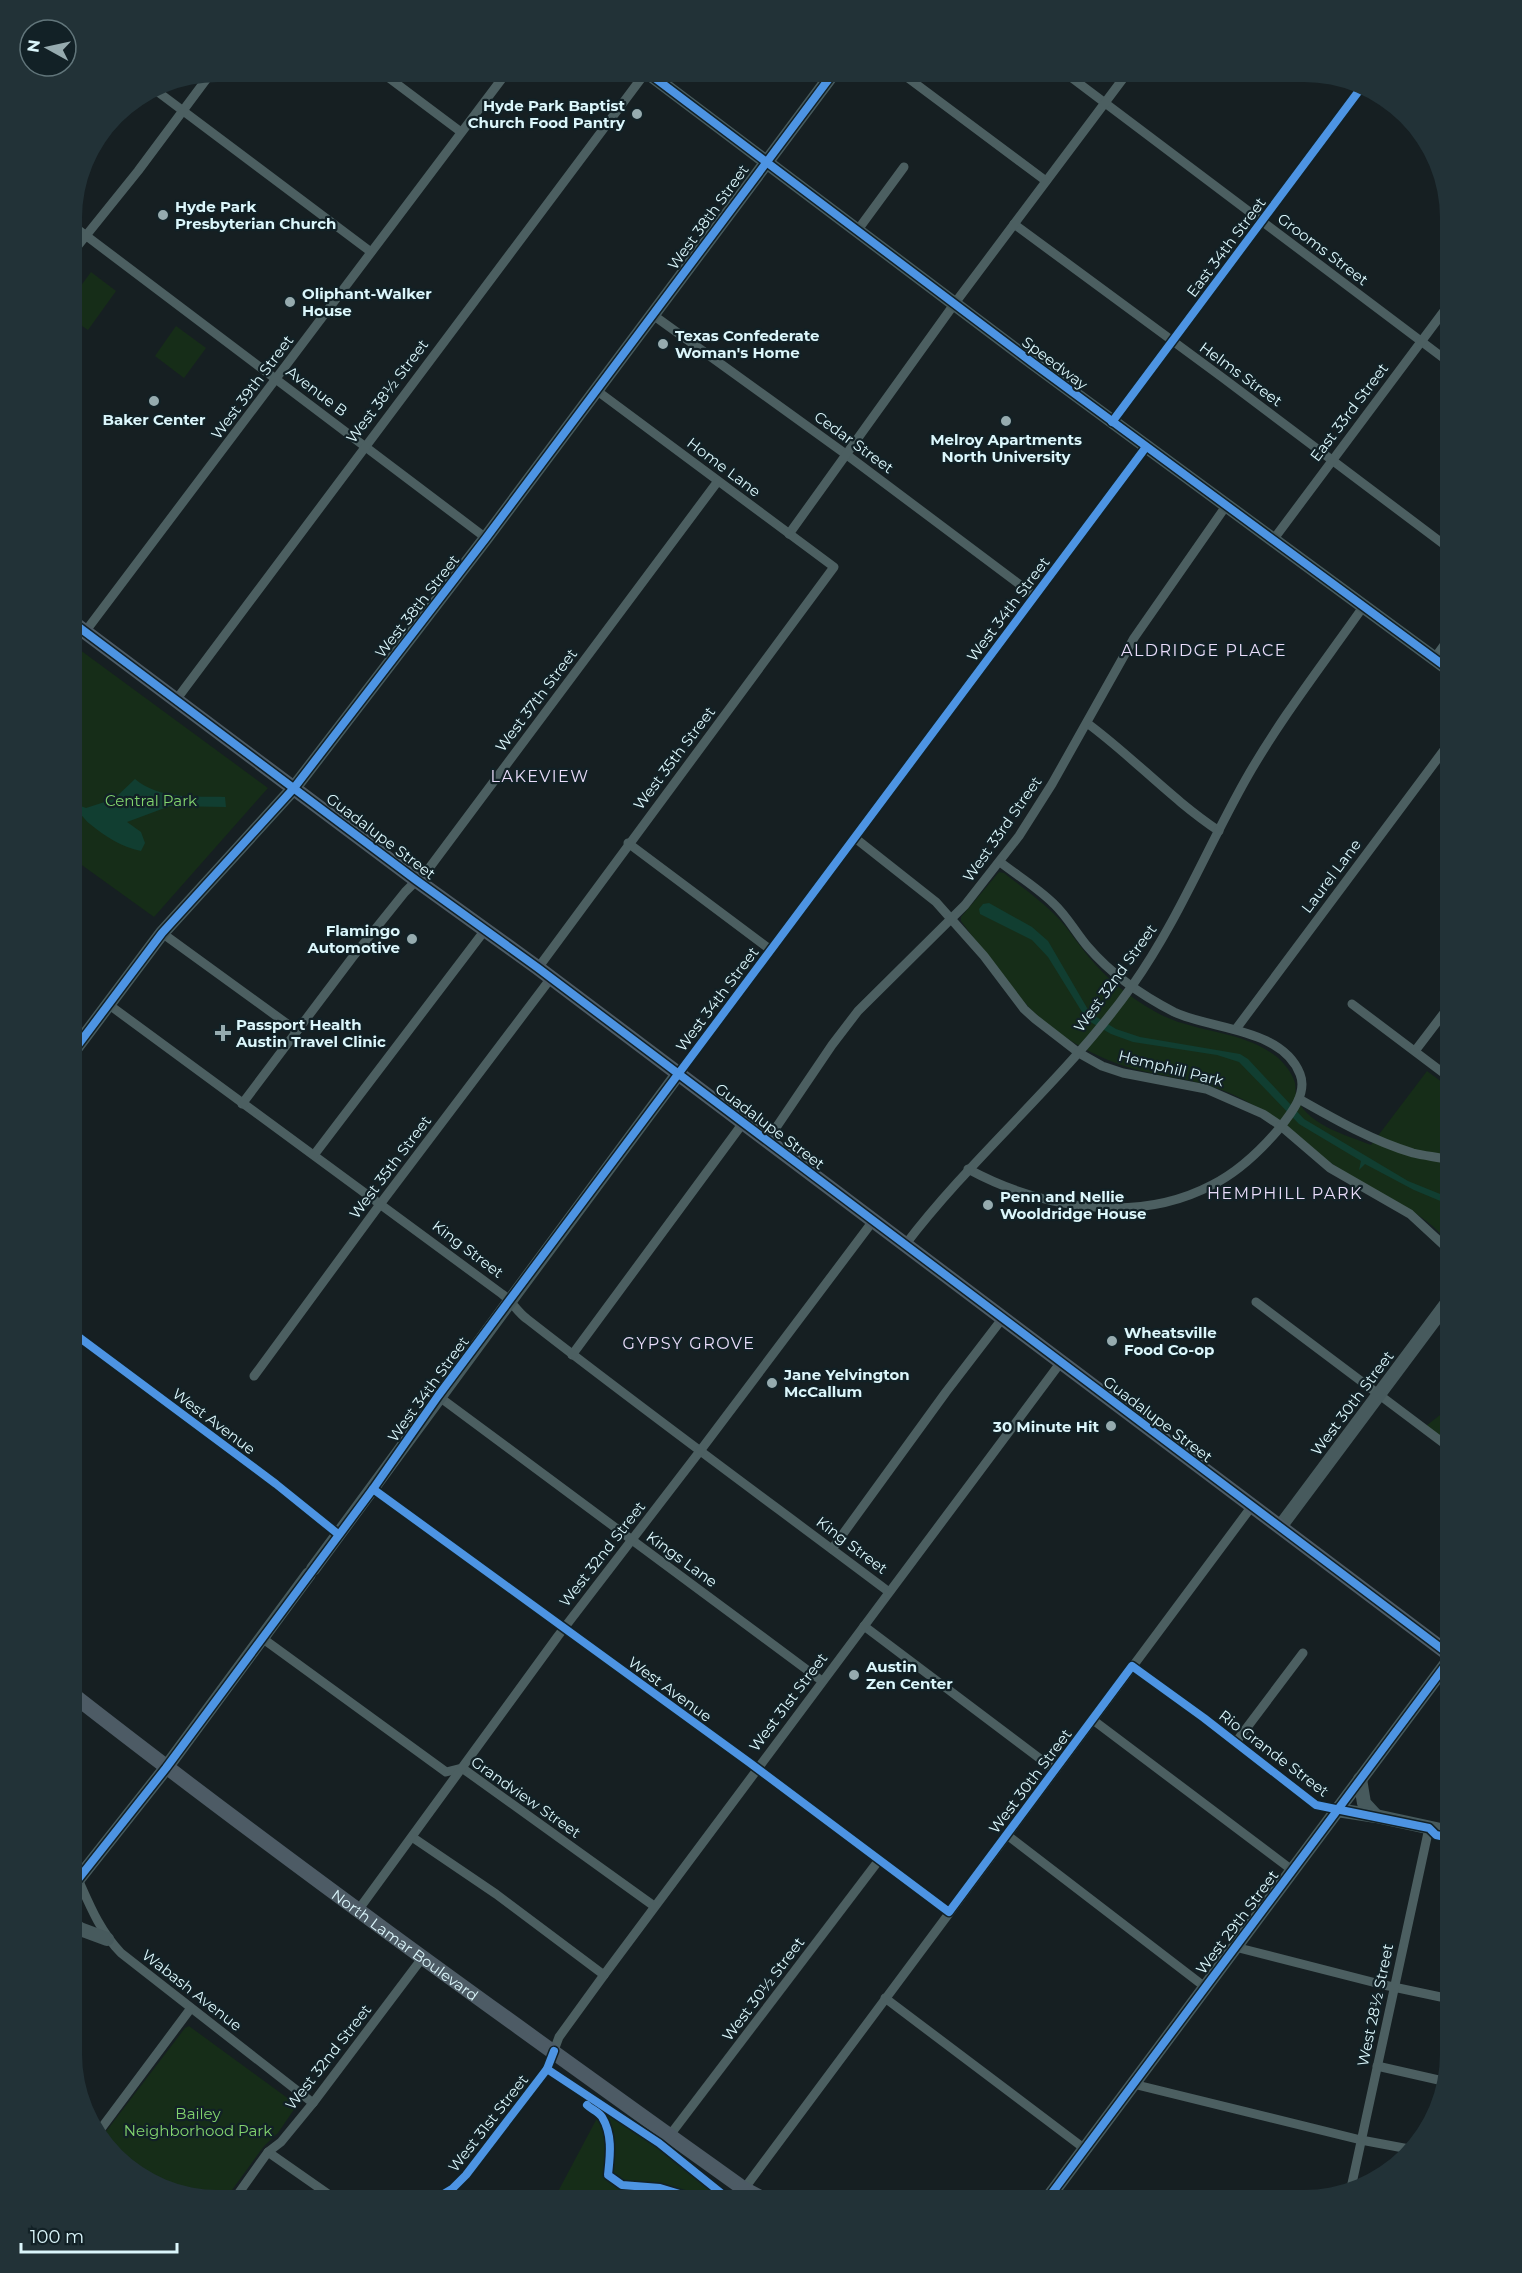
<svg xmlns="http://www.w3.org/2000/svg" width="1522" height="2273" viewBox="0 0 1522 2273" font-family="Montserrat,sans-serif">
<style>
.green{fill:#162d18}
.water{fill:#113e31}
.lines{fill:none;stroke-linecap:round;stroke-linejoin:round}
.street{stroke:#4c5f61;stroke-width:9}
.secondary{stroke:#475a5d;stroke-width:14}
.primary{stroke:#4d5b65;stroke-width:15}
.cycleway-casing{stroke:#122126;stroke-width:11}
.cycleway{stroke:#4d94e3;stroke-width:8}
.poi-dot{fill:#96abaf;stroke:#122126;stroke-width:2}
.labels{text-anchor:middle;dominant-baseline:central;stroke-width:4.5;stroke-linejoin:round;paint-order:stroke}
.poi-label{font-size:15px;font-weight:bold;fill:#dbf6fb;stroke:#122126;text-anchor:start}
.street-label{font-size:15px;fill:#dbf6fb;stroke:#122126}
.park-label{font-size:15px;fill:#82d46e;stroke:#122126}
.neighbourhood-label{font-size:16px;letter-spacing:1.5px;fill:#eaddfb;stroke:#122126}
</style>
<rect width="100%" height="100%" fill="#161f22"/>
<g class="green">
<polygon points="91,272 116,291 88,330 72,319 72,298"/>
<polygon points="176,326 206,348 184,378 155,356"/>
<polygon points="72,644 268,788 154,917 72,858"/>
<path d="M999,872L1004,873C1023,888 1043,902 1060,920C1070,931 1078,944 1088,956C1106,978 1129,997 1154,1011C1191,1033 1238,1029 1273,1054C1282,1060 1292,1072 1295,1083C1296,1089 1295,1095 1298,1101C1311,1126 1346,1135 1371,1145L1427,1071L1450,1088V1244C1423,1210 1381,1196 1346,1173C1299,1143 1268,1104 1213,1087C1189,1079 1163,1076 1138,1070C1109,1063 1080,1048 1056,1031C1018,1003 990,959 961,921V917Z"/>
<polygon points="1450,1407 1450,1444 1426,1426"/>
<polygon points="189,2026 297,2105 278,2133 264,2146 224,2201 209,2201 145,2181 101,2138 185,2028"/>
<polygon points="604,2105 688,2164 734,2201 553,2201"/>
</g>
<g class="water">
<path d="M135,779C160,800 194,796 225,797L226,807L170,806L127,822L141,832L145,843L141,851C122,847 106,837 90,824C83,819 81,811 72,809V803L86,808L114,799Z"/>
<polygon points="989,903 1032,927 1048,941 1090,1013 1116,1029 1140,1037 1240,1054 1248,1059 1304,1119 1408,1181 1450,1198 1450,1205 1414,1190 1365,1164 1359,1170 1361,1161 1299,1124 1239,1062 1217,1055 1133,1042 1111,1034 1087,1020 1048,957 1032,940 980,914 979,909 983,904"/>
</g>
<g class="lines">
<g class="street">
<polyline points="381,72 461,132"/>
<polyline points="900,72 1046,181"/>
<polyline points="1064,72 1450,363"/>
<polyline points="154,89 371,252"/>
<polyline points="1014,224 1223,378 1450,549"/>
<polyline points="72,225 486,538"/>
<polyline points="857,231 904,167"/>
<polyline points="72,253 138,171 211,73"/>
<polyline points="653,315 847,455 1035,596"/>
<polyline points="1112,422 1361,88"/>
<polyline points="789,534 955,303 1128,72"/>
<polyline points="1273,540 1450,303"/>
<polyline points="85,632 507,72"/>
<polyline points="1434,659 1450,637"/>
<polyline points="176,700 646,72"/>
<path d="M1087,723C1133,757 1171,799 1219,831"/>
<polyline points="855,838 936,902 984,956 1024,1009 1035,1019 1079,1053 1102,1066 1123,1073 1206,1089 1263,1114 1281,1126 1330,1168 1410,1214 1450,1251"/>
<polyline points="628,843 771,950"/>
<polyline points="1448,873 1450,874"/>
<polyline points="162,933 297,1031"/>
<polyline points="538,968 834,567 596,390"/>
<path d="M108,1004L502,1294C512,1301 517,1312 527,1319C646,1412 768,1501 889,1592"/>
<polyline points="1352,1004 1450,1078"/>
<polyline points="1236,1029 1450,742"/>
<polyline points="1415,1051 1450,1005"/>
<polyline points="678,1074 1146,447"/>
<path d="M1299,1099C1336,1120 1373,1141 1413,1153C1425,1156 1438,1157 1450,1160"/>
<polyline points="242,1104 352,958 405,892 430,867 718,481"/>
<polyline points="767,1141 832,1045 858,1011 965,905 1019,836 1052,784 1134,638 1226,506"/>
<polyline points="314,1155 485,930"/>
<path d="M968,1169C1040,1208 1136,1225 1212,1185C1238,1172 1259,1152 1278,1130C1290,1115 1308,1094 1300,1074C1282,1028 1212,1030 1174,1012C1141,995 1112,975 1088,947C1076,933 1067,916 1054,904C1038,888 1018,876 1000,862"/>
<path d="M905,1245C975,1153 1065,1080 1132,986C1178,921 1207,848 1246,779C1280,719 1323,664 1363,607"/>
<polyline points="1256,1302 1450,1448"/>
<polyline points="72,1332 276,1484 338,1534"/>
<polyline points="572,1355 743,1123"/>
<polyline points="254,1376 381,1203 551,978"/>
<polyline points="438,1396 822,1681"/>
<polyline points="373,1489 750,1763 949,1912"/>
<polyline points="832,1549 946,1392 1002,1319"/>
<polyline points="864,1626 1055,1770"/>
<polyline points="262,1638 446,1772 462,1768 654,1906"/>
<polyline points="1132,1666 1204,1718 1316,1805 1337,1810"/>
<polyline points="1093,1720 1292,1870"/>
<polyline points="1236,1742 1303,1653"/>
<polyline points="1007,1835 1205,1987"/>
<polyline points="412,1837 496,1894 604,1975"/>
<path d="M78,1879C90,1906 100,1931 121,1953L313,2103"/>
<polyline points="359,1909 558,1636 700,1451 873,1221"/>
<polyline points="1235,1947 1384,1985 1450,1999"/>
<polyline points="885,1998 1085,2149"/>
<polyline points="1377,2066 1443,2081"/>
<polyline points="1133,2084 1361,2140 1409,2149"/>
<polyline points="97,2134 191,2008"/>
<polyline points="670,2135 879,1860"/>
<polyline points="268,2152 338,2201"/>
<polyline points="1351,2188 1429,1828"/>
<polyline points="744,2189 1252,1506"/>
<polyline points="233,2201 268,2152 281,2142 313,2103 423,1957"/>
<polyline points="432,2201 452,2189 466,2175 547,2069 559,2037 604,1975 1061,1362"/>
</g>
<g class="secondary">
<polyline points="647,72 1033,363 1450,670"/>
<polyline points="72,1053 162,933 294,788 486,538 834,72"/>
<polyline points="1280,1527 1450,1299"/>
<path d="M313,1569C434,1403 556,1239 678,1074"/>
<polyline points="1360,1779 1364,1803 1376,1816"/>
<polyline points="1337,1810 1376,1816 1450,1832"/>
<polyline points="72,1887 166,1768 309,1574"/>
<polyline points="72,1924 80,1929 107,1939"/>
<polyline points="1046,2201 1450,1659"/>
</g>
<g class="primary">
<polyline points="72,622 416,880 538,968 1450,1655"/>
<path id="s1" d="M72,1694C291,1865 518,2027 744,2189L767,2201"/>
</g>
<defs>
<g id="cycleway">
<polyline points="647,72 1033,363 1450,670"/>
<polyline points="1112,422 1361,88"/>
<polyline points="72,622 416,880 538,968 1450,1655"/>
<polyline points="72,1053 162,933 294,788 486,538 834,72"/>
<polyline points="72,1332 276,1484 338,1534"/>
<polyline points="373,1489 750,1763 949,1912 1132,1666 1204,1718 1316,1805 1429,1828 1436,1835 1450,1838"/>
<polyline points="72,1887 166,1768 373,1489 438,1396 1146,447"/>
<polyline points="547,2069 659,2143 731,2201"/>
<path d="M587,2105C591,2109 599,2112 602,2117C613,2135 610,2156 608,2175L622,2185L660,2188L703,2201"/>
<polyline points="432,2201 452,2189 466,2175 547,2069 554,2051"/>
<polyline points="1046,2201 1450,1659"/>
</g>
</defs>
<use href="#cycleway" class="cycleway-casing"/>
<use href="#cycleway" class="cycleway"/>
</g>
<g class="poi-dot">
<circle cx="637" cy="114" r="6"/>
<circle cx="163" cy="215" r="6"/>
<circle cx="290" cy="302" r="6"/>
<circle cx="663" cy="344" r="6"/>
<circle cx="154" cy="401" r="6"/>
<circle cx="1006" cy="421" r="6"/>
<circle cx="412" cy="939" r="6"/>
<path d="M220 1024h6v6h6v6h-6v6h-6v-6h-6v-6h6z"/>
<circle cx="988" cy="1205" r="6"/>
<circle cx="1112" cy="1341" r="6"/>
<circle cx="772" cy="1383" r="6"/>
<circle cx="1111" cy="1426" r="6"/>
<circle cx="854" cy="1675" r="6"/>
</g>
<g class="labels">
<g class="poi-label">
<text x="625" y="105" text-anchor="end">Hyde Park Baptist<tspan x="625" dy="17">Church Food Pantry</tspan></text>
<text x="175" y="206">Hyde Park<tspan x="175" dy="17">Presbyterian Church</tspan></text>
<text x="302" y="293">Oliphant-Walker<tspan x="302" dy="17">House</tspan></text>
<text x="675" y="335">Texas Confederate<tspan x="675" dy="17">Woman's Home</tspan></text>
<text x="154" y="419" text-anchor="middle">Baker Center</text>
<text x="1006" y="439" text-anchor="middle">Melroy Apartments<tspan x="1006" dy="17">North University</tspan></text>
<text x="400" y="930" text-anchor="end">Flamingo<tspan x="400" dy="17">Automotive</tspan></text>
<text x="236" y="1024">Passport Health<tspan x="236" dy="17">Austin Travel Clinic</tspan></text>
<text x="1000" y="1196">Penn and Nellie<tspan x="1000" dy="17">Wooldridge House</tspan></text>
<text x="1124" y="1332">Wheatsville<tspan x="1124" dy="17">Food Co-op</tspan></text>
<text x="784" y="1374">Jane Yelvington<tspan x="784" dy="17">McCallum</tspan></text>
<text x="1099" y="1426" text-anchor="end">30 Minute Hit</text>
<text x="866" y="1666">Austin<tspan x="866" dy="17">Zen Center</tspan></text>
</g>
<g class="street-label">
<text transform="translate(708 217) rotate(-54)">West 38th Street</text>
<text transform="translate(1226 247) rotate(-53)">East 34th Street</text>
<text transform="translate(1323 249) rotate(37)">Grooms Street</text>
<text transform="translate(1055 363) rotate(37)">Speedway</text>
<text transform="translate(1241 374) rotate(36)">Helms Street</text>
<text transform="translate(252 387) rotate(-53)">West 39th Street</text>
<text transform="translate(317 391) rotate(37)">Avenue B</text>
<text transform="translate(387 391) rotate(-53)">West 38½ Street</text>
<text transform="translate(1349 412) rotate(-53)">East 33rd Street</text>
<text transform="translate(854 442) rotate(36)">Cedar Street</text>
<text transform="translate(724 467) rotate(37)">Home Lane</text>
<text transform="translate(417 606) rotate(-52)">West 38th Street</text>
<text transform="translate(1008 609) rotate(-53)">West 34th Street</text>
<text transform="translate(536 700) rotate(-53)">West 37th Street</text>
<text transform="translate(674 758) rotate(-53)">West 35th Street</text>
<text transform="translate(1002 829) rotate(-55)">West 33rd Street</text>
<text transform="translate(381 836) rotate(37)">Guadalupe Street</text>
<text transform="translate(1331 876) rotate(-53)">Laurel Lane</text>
<text transform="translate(1115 978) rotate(-54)">West 32nd Street</text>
<text transform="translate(717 999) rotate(-53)">West 34th Street</text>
<text transform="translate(1171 1068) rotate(14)">Hemphill Park</text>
<text transform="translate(770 1126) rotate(37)">Guadalupe Street</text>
<text transform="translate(390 1167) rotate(-53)">West 35th Street</text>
<text transform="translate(468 1249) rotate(37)">King Street</text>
<text transform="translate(428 1389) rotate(-54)">West 34th Street</text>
<text transform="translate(1352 1403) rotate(-53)">West 30th Street</text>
<text transform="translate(1158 1419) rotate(37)">Guadalupe Street</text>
<text transform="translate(214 1421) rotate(37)">West Avenue</text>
<text transform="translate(852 1545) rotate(37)">King Street</text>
<text transform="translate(602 1554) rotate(-52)">West 32nd Street</text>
<text transform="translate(682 1559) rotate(36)">Kings Lane</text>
<text transform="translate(670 1689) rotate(36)">West Avenue</text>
<text transform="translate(788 1702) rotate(-53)">West 31st Street</text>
<text transform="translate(1274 1753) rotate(37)">Rio Grande Street</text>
<text transform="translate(1030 1781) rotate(-53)">West 30th Street</text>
<text transform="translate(526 1797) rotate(35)">Grandview Street</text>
<text transform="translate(1237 1922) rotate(-53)">West 29th Street</text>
<text stroke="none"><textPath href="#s1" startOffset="417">North Lamar Boulevard</textPath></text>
<text transform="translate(763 1989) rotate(-53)">West 30½ Street</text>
<text transform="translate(192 1990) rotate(38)">Wabash Avenue</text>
<text transform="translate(1375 2005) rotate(-78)">West 28½ Street</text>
<text transform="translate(328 2057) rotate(-52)">West 32nd Street</text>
<text transform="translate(488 2123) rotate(-52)">West 31st Street</text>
</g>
<g class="park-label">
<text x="151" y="800">Central Park</text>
<text x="198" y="2113">Bailey<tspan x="198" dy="17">Neighborhood Park</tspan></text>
</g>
<g class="neighbourhood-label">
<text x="1204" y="650">ALDRIDGE PLACE</text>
<text x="540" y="776">LAKEVIEW</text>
<text x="1285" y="1193">HEMPHILL PARK</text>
<text x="689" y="1343">GYPSY GROVE</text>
</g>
</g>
<path d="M0 0H1522V2273H0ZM218 82H1304A136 136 0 0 1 1440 218V2054A136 136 0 0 1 1304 2190H218A136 136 0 0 1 82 2054V218A136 136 0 0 1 218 82Z" fill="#223237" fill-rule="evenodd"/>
<g transform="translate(48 48) rotate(278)"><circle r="28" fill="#122126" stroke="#62767b" stroke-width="1.5"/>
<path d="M0-4.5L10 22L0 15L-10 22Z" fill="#96abaf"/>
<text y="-9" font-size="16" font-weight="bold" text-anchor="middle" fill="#dbf6fb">N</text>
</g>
<path d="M21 2243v9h156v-9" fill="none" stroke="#dbf6fb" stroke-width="3"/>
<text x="30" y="2243" font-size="18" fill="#dbf6fb" stroke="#122126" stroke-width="4.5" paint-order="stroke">100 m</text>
</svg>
